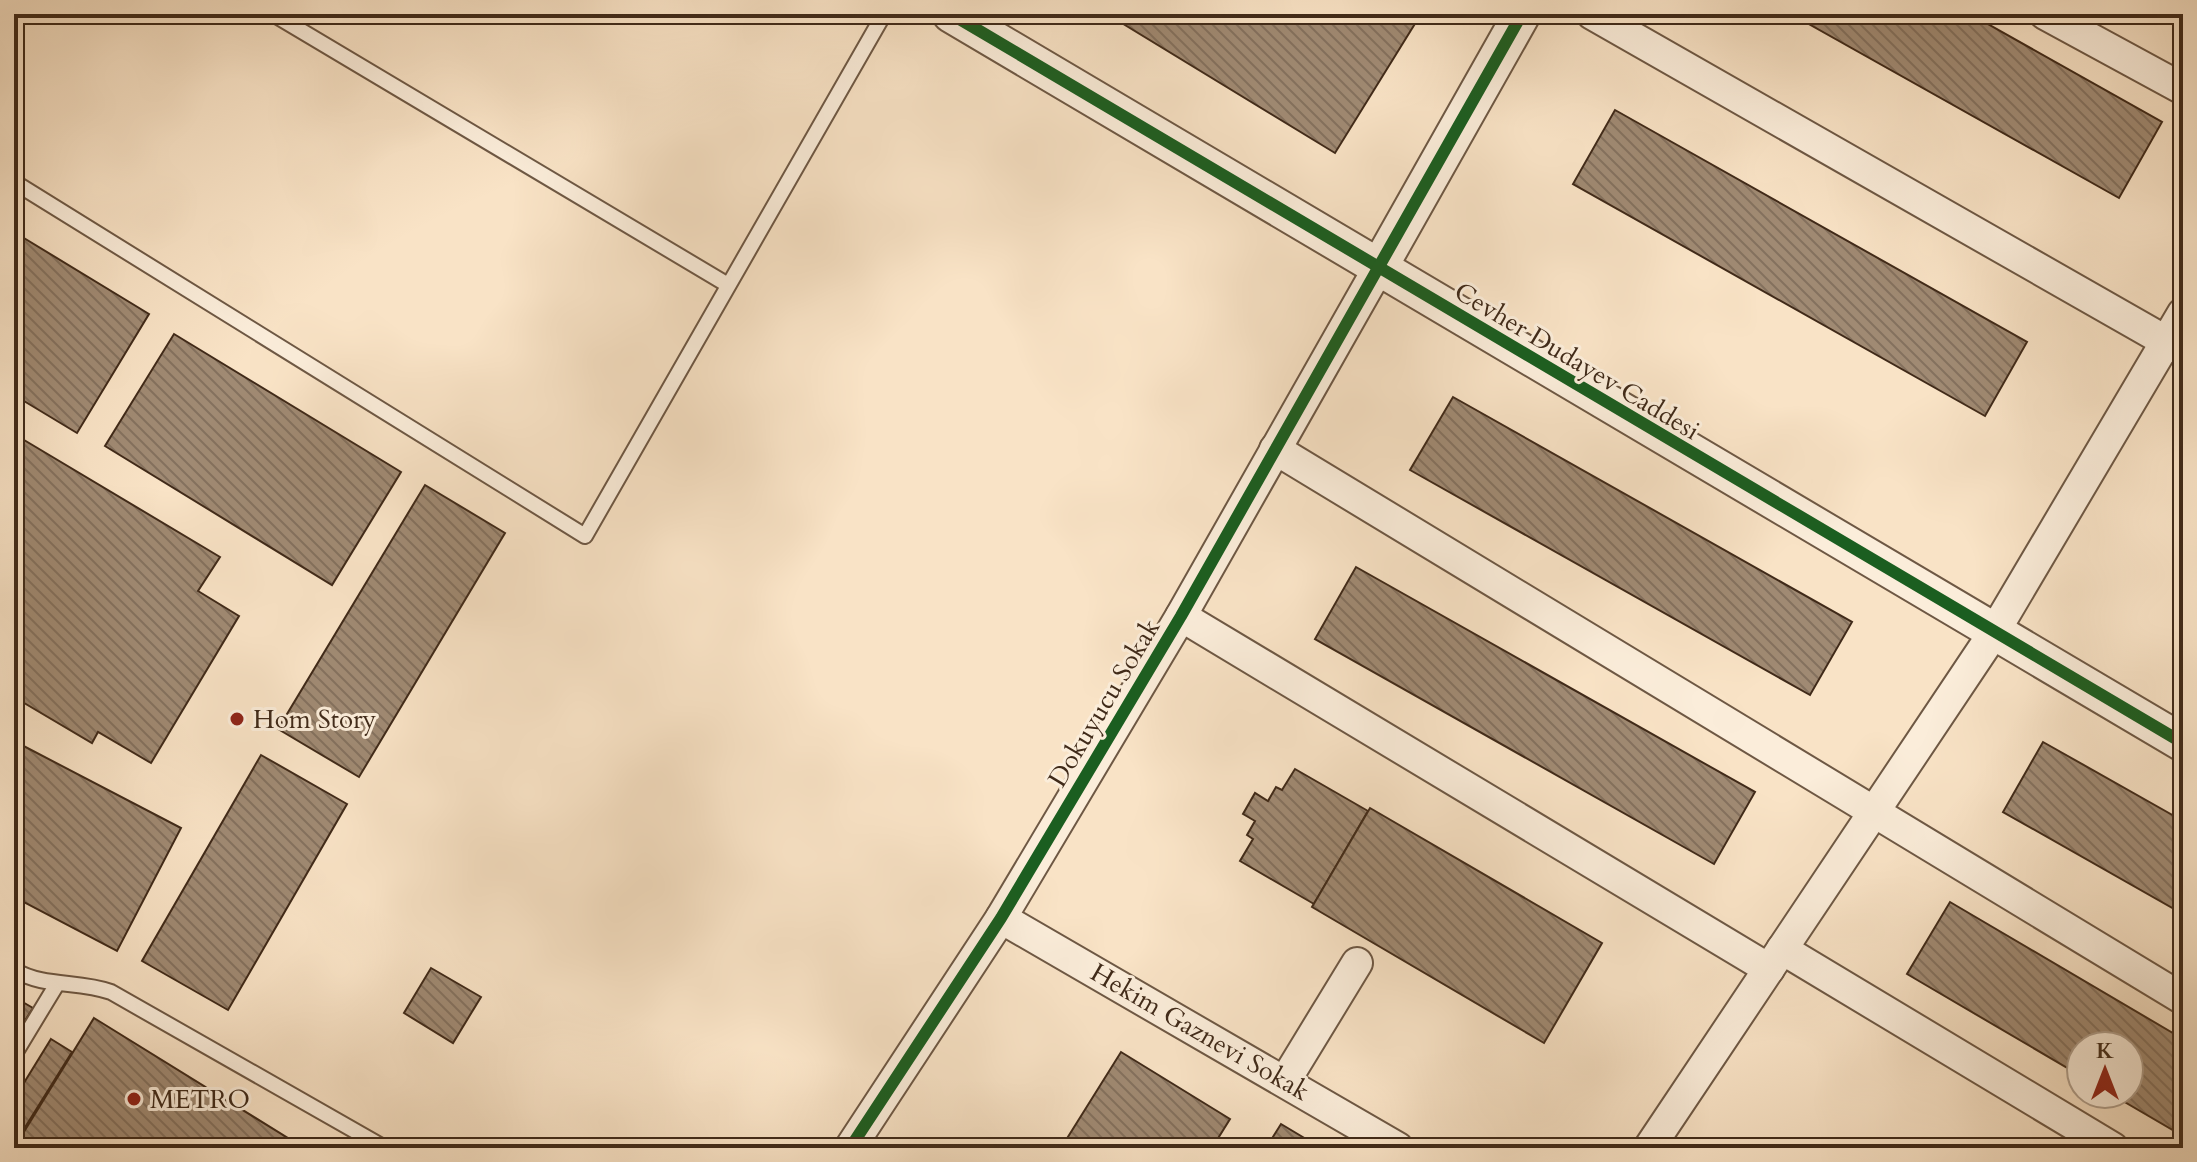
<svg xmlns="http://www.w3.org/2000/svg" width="2197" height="1162" viewBox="0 0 2197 1162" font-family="Cardo,serif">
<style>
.building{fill:url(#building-back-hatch);stroke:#402a19;stroke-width:2}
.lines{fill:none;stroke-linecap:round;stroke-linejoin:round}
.service-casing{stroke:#6e5844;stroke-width:18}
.minor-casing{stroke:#6e5844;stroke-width:34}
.tertiary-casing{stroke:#6e5844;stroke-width:40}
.service{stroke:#fbedda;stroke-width:14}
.minor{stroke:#fbedda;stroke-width:30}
.tertiary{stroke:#fbedda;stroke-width:36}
.cycleway-casing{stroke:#fbedda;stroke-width:17}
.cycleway{stroke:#1b5e20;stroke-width:12}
.poi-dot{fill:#8f2418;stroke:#fbedda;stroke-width:3}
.labels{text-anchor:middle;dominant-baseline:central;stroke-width:6;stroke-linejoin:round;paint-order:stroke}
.street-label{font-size:26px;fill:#402a19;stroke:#fbedda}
.poi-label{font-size:26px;fill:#402a19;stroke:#fbedda;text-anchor:start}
</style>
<defs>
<pattern id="building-back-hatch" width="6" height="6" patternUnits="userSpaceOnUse" patternTransform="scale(2)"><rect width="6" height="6" fill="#a08a73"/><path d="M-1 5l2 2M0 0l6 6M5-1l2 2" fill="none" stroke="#84715e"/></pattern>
</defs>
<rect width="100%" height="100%" fill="#f9e3c6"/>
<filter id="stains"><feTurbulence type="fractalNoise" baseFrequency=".0025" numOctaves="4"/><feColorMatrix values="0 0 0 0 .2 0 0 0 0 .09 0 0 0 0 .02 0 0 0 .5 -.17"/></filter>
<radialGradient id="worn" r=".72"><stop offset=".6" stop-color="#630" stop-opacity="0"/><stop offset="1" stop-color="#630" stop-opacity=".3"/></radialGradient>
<g class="building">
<polygon points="1107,14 1421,14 1335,153"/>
<polygon points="1791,14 1970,14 2162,122 2119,198"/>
<polygon points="1615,110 2027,342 1985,416 1573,184"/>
<polygon points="14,232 149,314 77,433 14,395"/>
<polygon points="174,334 401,472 332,585 105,446"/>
<polygon points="1453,397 1852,622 1810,695 1410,470"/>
<polygon points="14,434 220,557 198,591 239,616 151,763 98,732 92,743 14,697"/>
<polygon points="425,485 505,533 359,777 278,729"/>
<polygon points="2183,531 2183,550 2175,545"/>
<polygon points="1356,567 1755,792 1714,864 1315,639"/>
<polygon points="14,741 181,828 117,951 14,897"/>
<polygon points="2043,742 2183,821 2183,914 2003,812"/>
<polygon points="261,755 347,804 228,1010 142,961"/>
<polygon points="1295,769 1368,811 1314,904 1240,861 1253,839 1247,835 1255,821 1243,814 1255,793 1268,801 1276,787 1282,790"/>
<polygon points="1370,808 1602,943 1544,1043 1312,907"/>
<polygon points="1950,902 2183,1039 2183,1136 2111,1094 2129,1094 2129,1046 2081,1046 2081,1076 1907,974"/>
<polygon points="431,968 481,997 453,1043 404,1013"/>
<polygon points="14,997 33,1008 14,1038"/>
<polygon points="94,1018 304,1148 14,1148"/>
<polygon points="51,1039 72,1052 14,1145 14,1099"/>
<polygon points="1121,1052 1230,1119 1212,1148 1061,1148"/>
<polygon points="1281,1124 1321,1148 1266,1148"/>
</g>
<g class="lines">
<defs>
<g id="service">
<polyline points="273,14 728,285"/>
<polyline points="14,182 585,536 884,14"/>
<path d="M14,970C45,988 78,980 111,992L385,1148"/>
<polyline points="14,1055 57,984"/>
</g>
<g id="minor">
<polyline points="1592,14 2183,351"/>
<polyline points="2045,14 2183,89"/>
<polyline points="1275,449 2183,999"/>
<polyline points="1181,616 1769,969"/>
<polyline points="1001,918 1398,1148"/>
<polyline points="1782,949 2113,1148"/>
<polyline points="1285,1081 1357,963"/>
<polyline points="850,1148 1001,918 1181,616 1378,269"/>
<polyline points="1649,1148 1993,634 2183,313"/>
</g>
<g id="tertiary">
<polyline points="951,14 2183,743"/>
<polyline points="1378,269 1522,14"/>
</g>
</defs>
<use href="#service" class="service-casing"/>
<use href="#minor" class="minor-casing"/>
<use href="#tertiary" class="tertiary-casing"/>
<use href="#service" class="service"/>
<use href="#minor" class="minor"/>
<use href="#tertiary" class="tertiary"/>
<defs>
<g id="cycleway">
<polyline points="951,14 2183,743"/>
<polyline points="850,1148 1001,918 1181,616 1522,14"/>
</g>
</defs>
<use href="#cycleway" class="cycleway-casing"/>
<use href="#cycleway" class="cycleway"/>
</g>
<g class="poi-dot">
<circle cx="237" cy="719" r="8"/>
<circle cx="134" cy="1099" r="8"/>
</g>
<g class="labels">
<g class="street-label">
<text transform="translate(1577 361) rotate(31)">Cevher Dudayev Caddesi</text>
<text transform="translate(1104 703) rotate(-59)">Dokuyucu Sokak</text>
<text transform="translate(1200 1032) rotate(30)">Hekim Gaznevi Sokak</text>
</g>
<g class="poi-label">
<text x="253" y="719">Hom Story</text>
<text x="150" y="1099">METRO</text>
</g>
</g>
<rect width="2197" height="1162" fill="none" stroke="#f9e3c6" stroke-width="48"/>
<rect x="16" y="16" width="2165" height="1130" fill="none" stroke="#402a19" stroke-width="4"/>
<rect x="24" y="24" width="2149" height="1114" fill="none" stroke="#402a19" stroke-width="2"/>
<g transform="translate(2105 1070)"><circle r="38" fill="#fbedda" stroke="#b09f8d" stroke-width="2"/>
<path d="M0-6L14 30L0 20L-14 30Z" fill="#8f2418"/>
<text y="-12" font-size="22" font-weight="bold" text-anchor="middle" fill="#402a19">K</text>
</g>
<rect width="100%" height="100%" filter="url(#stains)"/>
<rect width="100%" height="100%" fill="url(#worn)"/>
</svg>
